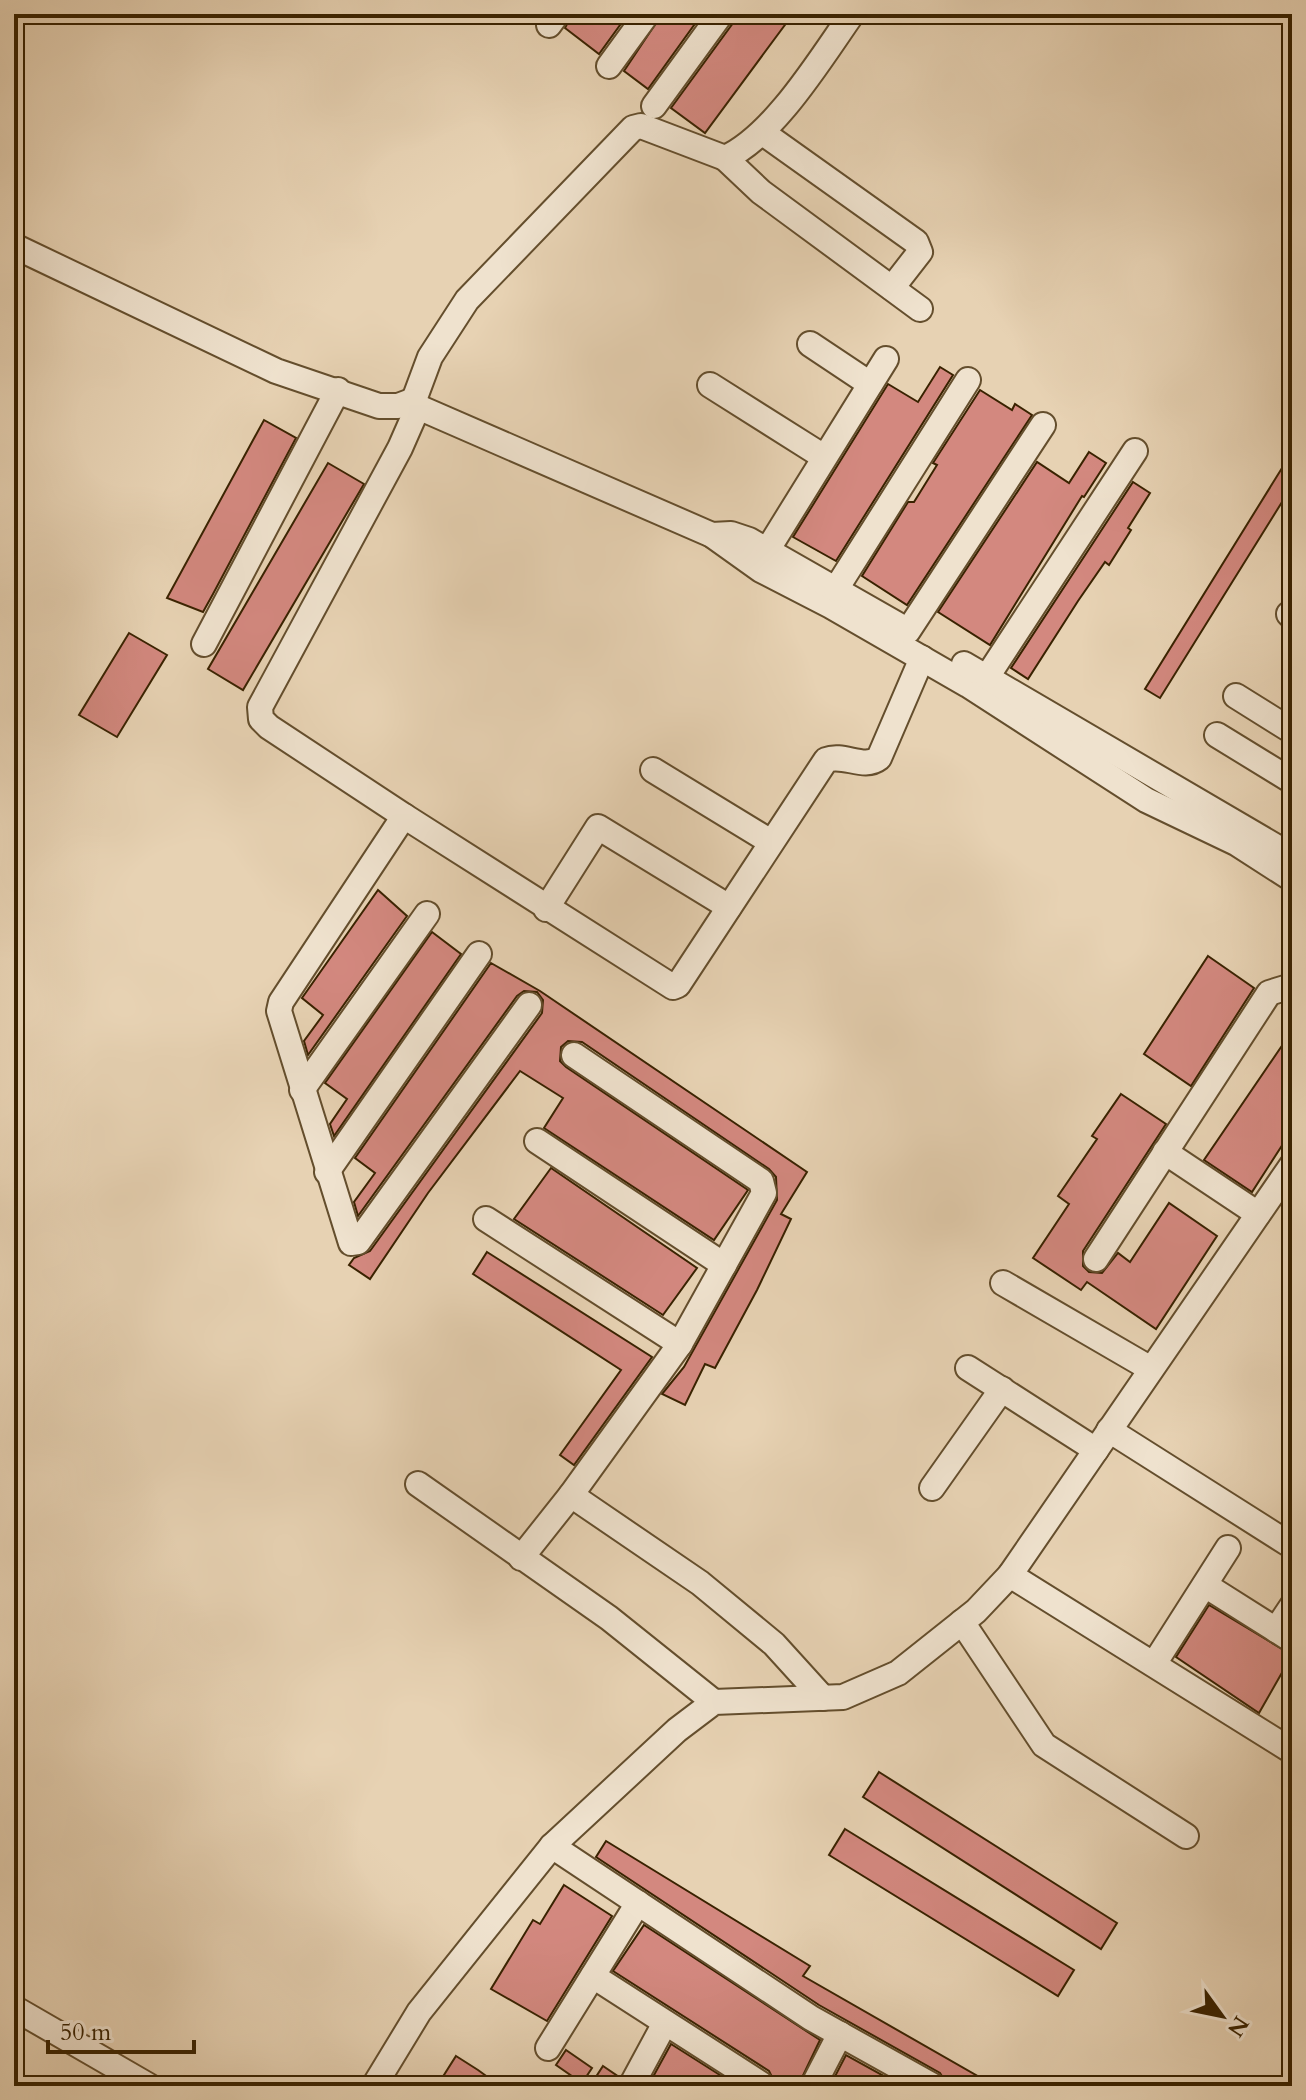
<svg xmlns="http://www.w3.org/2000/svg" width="1306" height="2100" viewBox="0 0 1306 2100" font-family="Cardo,serif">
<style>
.building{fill:#d3887f;stroke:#392200;stroke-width:2}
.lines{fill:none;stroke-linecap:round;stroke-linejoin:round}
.minor-casing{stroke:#644e2d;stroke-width:28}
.minor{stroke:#efe2ce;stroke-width:24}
</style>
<rect width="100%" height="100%" fill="#e7d2b3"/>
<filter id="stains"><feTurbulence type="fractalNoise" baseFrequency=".0025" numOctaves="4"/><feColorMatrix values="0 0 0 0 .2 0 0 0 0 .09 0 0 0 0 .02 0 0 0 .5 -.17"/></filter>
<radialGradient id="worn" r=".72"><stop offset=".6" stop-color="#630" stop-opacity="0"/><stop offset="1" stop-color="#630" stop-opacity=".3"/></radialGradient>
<g class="building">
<polygon points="572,14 628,14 599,54 565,28"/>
<polygon points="662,14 702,14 648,89 624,71"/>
<polygon points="736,14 793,14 705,133 671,108 733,23"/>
<polygon points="940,367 953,375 836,561 793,537 888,384 918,402"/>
<polygon points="980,390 1012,410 1015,404 1032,415 907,605 862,576 908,502 914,502 937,465 933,463"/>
<polygon points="264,420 296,438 213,594 203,612 167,598"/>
<polygon points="1089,452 1106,463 1084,497 1082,496 990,645 938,612 1037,462 1069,483"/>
<polygon points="1292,452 1292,486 1160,698 1145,689"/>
<polygon points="328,463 364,484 243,690 208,669"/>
<polygon points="1133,482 1150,493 1128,528 1131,530 1109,565 1105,562 1078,601 1028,679 1011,668"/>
<polygon points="129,633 167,655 117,737 79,715"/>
<polygon points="378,890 407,916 308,1055 304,1041 323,1015 302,998"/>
<polygon points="432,932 461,954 334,1136 330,1124 347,1099 325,1083"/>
<polygon points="1208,956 1254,988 1191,1086 1144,1054"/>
<polygon points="491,963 540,991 807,1172 781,1214 791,1219 757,1290 715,1368 705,1364 685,1405 662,1394 684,1367 777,1200 776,1177 769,1169 582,1042 568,1041 561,1047 560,1061 566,1067 748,1190 714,1240 544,1128 563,1098 520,1071 428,1193 370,1279 349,1265 354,1258 370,1251 542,1013 543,1000 537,992 524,991 517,996 358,1216 354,1202 375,1173 355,1158"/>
<polygon points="1292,1031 1292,1130 1252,1192 1204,1160"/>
<polygon points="1121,1094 1166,1124 1083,1251 1083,1266 1089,1272 1102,1273 1118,1253 1130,1262 1169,1203 1217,1236 1156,1329 1087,1282 1081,1290 1033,1258 1069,1204 1058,1196 1097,1139 1092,1136"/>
<polygon points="551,1168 697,1268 663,1315 514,1219"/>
<polygon points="487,1252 652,1357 574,1465 560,1455 621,1370 473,1274"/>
<polygon points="1209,1605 1292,1655 1259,1713 1176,1657"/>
<polygon points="879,1772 1117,1923 1101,1949 863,1797"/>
<polygon points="845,1829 1074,1970 1058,1996 829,1855"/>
<polygon points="606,1841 810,1966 803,1976 995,2086 948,2086 940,2073 819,2005 596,1857"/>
<polygon points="564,1885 612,1916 547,2021 491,1989 533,1920 540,1924"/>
<polygon points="644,1925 820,2040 798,2086 776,2085 769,2071 613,1971"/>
<polygon points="671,2044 723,2077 718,2086 648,2086"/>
<polygon points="566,2050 592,2068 582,2083 556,2065"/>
<polygon points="846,2055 902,2086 830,2086"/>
<polygon points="456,2056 478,2070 500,2086 437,2086"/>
<polygon points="603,2066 619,2077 616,2086 590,2086"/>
</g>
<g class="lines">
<defs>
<g id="minor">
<polyline points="549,25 557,14"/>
<polyline points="609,66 647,14"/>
<polyline points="654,106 721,14"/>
<polyline points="763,133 916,242 920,252 892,288"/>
<polyline points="725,158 761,192 920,309"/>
<polyline points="14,246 276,371 379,406 398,406 414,400"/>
<polyline points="810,344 870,384"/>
<polyline points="710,385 824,457"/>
<polyline points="418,407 712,535 761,570 831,606 968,685 1146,800 1236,843 1292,879"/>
<polyline points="712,535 731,534 749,540 898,625"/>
<polyline points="768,549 886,359"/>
<polyline points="836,589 968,380"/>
<polyline points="1289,614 1292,617"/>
<polyline points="908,631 1043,425"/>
<polyline points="204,644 338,390"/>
<polyline points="964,664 1292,856"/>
<polyline points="987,677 1135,451"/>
<polyline points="1236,696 1292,731"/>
<polyline points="1217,735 1292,781"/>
<polyline points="653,770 771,842"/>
<path d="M404,816L673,987L678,985L826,760C844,753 864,770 879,758L922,658"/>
<polyline points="546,909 598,827 729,907"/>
<path d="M529,1005L358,1242L351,1243L279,1011L281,1002L404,816L269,727L261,719L260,707L400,448L418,407L414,400L430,357L467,300L633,128L641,126L725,158C774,136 821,58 852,14"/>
<polyline points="302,1090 427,914"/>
<polyline points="537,1141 724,1265"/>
<polyline points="1165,1152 1258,1214"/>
<polyline points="327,1172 479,954"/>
<polyline points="486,1219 680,1344"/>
<polyline points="1096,1259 1269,993 1285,988 1292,993"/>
<polyline points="1003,1283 1151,1369"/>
<polyline points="968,1368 1096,1450"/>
<polyline points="1109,1430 1292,1546"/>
<polyline points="418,1484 609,1618 714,1702"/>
<polyline points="932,1488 1002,1389"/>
<polyline points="571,1495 700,1583 774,1644 823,1698"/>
<polyline points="521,1558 571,1495 680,1344 764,1193 761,1181 574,1055"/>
<polyline points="1010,1575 1292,1751"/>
<polyline points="1205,1585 1292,1640"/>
<polyline points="962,1622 1044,1745 1186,1836"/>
<polyline points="1276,1630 1292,1606"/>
<polyline points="1154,1664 1228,1548"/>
<polyline points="552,1846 811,2018 933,2086"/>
<polyline points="593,1976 761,2084"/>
<polyline points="14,2008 149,2086"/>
<polyline points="548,2048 638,1903"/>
<polyline points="374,2086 419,2012 552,1846 677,1730 714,1702 843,1697 898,1673 976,1611 1010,1575 1292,1165"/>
<polyline points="631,2086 665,2023"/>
<polyline points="813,2086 840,2034"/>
</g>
</defs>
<use href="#minor" class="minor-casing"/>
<use href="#minor" class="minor"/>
</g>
<rect width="1306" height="2100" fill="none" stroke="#e7d2b3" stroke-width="48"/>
<rect x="16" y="16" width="1274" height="2068" fill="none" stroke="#392200" stroke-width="4"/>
<rect x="24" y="24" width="1258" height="2052" fill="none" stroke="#392200" stroke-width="2"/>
<g transform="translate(1222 2016) rotate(123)" stroke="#efe2ce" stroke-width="6" paint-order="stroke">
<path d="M0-6L14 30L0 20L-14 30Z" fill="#392200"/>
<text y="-12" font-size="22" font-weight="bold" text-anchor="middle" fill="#392200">N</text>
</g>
<path d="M48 2040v12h146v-12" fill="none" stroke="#392200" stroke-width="4"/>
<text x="60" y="2040" font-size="24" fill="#392200" stroke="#efe2ce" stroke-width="6" paint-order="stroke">50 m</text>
<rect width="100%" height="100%" filter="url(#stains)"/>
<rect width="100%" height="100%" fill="url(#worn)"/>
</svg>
